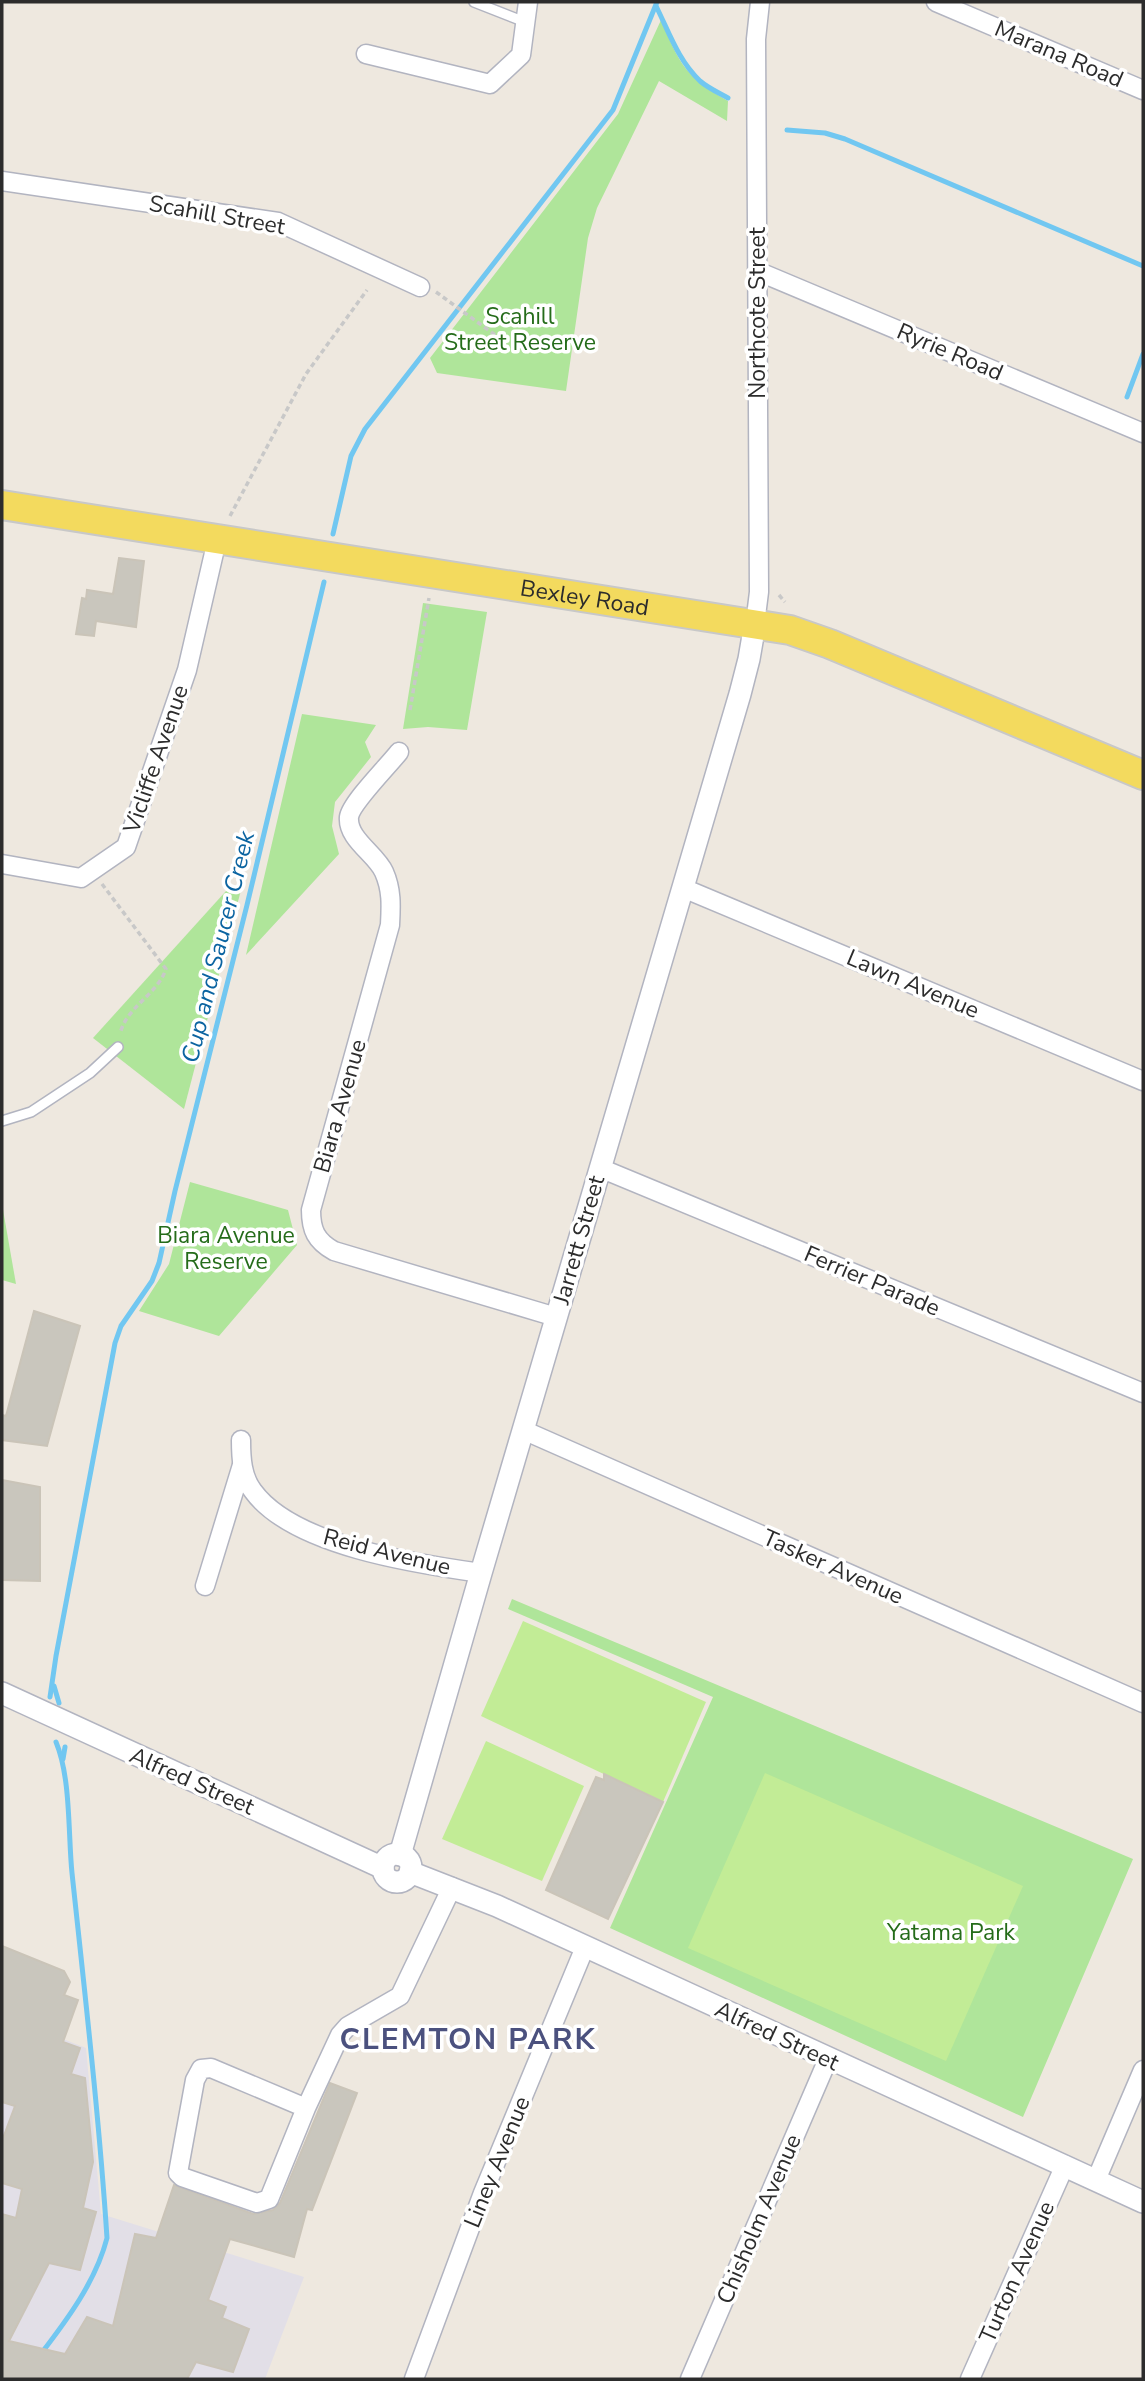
<svg xmlns="http://www.w3.org/2000/svg" width="1145" height="2381" viewBox="0 0 1145 2381" font-family="'Nunito Sans',sans-serif">
<style>
.industrial{fill:#e2dfe7}
.green{fill:#afe59a}
.pitch{fill:#c2ec96}
.lines{fill:none;stroke-linecap:round;stroke-linejoin:round}
.stream{stroke:#71c7f1;stroke-width:5}
.building{fill:#c9c6bd;stroke:#cac4b8;stroke-width:2}
.service-casing{stroke:#b2b4c0;stroke-width:12}
.minor-casing{stroke:#b2b4c0;stroke-width:21}
.tertiary-casing{stroke:#b2b4c0;stroke-width:24}
.primary-casing{stroke:#c8c8c8;stroke-width:32}
.path{stroke:#c8c8c8;stroke-width:3.5;stroke-dasharray:5 3.5;stroke-linecap:butt}
.service{stroke:#fff;stroke-width:9}
.minor{stroke:#fff;stroke-width:18}
.tertiary{stroke:#fff;stroke-width:21}
.primary{stroke:#f3da5e;stroke-width:28}
.labels{text-anchor:middle;dominant-baseline:central;stroke-width:7;stroke-linejoin:round;paint-order:stroke}
.street-label{font-size:23px;fill:#2c2c2c;stroke:#fff}
.park-label{font-size:23px;fill:#256c1a;stroke:#fff}
.water-label{font-size:24px;font-style:italic;fill:#0b64a1;stroke:#fff}
.district-label{font-size:30px;font-weight:bold;letter-spacing:2px;fill:#4b517e;stroke:#fff}
</style>
<rect width="100%" height="100%" fill="#eee8df"/>
<polygon class="industrial" points="2,2015 86,2048 101,2214 304,2277 265,2379 2,2379"/>
<g class="green">
<path d="M661,20C681,66 684,75 728,101L727,121L659,81L597,208L588,238L566,391L437,373L430,358L618,114Z"/>
<polygon points="423,603 487,612 467,730 428,727 403,729"/>
<polygon points="302,714 376,725 365,742 371,757 335,802 332,826 339,854 246,955"/>
<polygon points="241,890 184,1109 93,1038 226,891"/>
<polygon points="190,1182 288,1210 297,1245 219,1336 139,1311 169,1264"/>
<polygon points="2,1204 16,1284 2,1280"/>
<polygon points="512,1599 1133,1859 1023,2117 610,1928 713,1697 508,1609"/>
</g>
<g class="pitch">
<polygon points="523,1621 706,1702 663,1802 481,1716"/>
<polygon points="486,1741 584,1786 542,1881 442,1839"/>
<polygon points="765,1773 1023,1886 946,2061 688,1948"/>
</g>
<g class="lines">
<g class="stream">
<path d="M656,6C669,32 678,60 700,81C708,88 719,93 728,98"/>
<polyline points="787,130 825,133 845,139 1143,266"/>
<polyline points="1127,397 1143,354"/>
<polyline points="333,534 351,456 365,429 613,110 657,2"/>
<polyline points="54,1686 59,1703"/>
<polyline points="50,1697 56,1656 115,1343 121,1326 152,1281 159,1263 175,1191 247,905 324,582"/>
<polyline points="63,1759 65,1747"/>
<path d="M40,2355C67,2320 96,2281 107,2238C99,2116 85,1995 72,1873C68,1834 71,1778 56,1742"/>
</g>
</g>
<g class="building">
<polygon points="119,558 144,561 136,627 96,621 94,636 76,634 82,598 86,599 87,590 113,594"/>
<polygon points="34,1311 80,1326 47,1446 2,1440 2,1415 6,1416"/>
<polygon points="2,1480 40,1487 40,1581 2,1580"/>
<polygon points="604,1774 663,1802 608,1919 546,1890 596,1777 604,1780"/>
<polygon points="2,1946 64,1971 70,1982 64,1995 78,2000 63,2042 80,2048 71,2074 85,2078 93,2162 83,2208 96,2212 80,2270 49,2263 9,2341 65,2354 87,2317 113,2326 135,2234 156,2238 174,2185 253,2214 273,2210 280,2203 330,2083 357,2093 312,2210 307,2209 294,2257 230,2239 208,2300 226,2307 222,2318 249,2329 233,2372 196,2362 187,2379 2,2379 2,2214 16,2218 22,2189 2,2183 2,2141 15,2106 2,2102"/>
</g>
<g class="lines">
<defs>
<g id="service">
<polyline points="474,2 525,22"/>
<polyline points="2,1121 31,1112 90,1073 118,1047"/>
</g>
<g id="minor">
<polyline points="936,2 1143,90"/>
<polyline points="366,54 490,84 521,55 528,2"/>
<polyline points="2,181 278,222 420,287"/>
<polyline points="757,271 1143,433"/>
<polyline points="755,624 759,592 756,39 760,2"/>
<path d="M399,752C389,765 351,803 349,817C347,839 376,854 384,872C392,890 391,906 390,925L311,1210C311,1230 316,1241 334,1251L556,1317"/>
<polyline points="2,864 81,878 126,847 187,670 217,540"/>
<polyline points="683,888 1143,1081"/>
<polyline points="600,1168 1143,1393"/>
<polyline points="523,1430 1143,1703"/>
<path d="M241,1440C241,1458 242,1477 253,1491C293,1546 417,1564 481,1573"/>
<polyline points="205,1586 242,1465"/>
<polyline points="306,2108 211,2068 201,2069 195,2080 178,2173 182,2177 257,2203 269,2199 306,2108 340,2035 348,2026 400,1996 452,1887"/>
<polyline points="1096,2180 1143,2070"/>
<polyline points="414,2379 483,2193 585,1947"/>
<polyline points="690,2379 828,2059"/>
<polyline points="970,2379 1065,2165"/>
</g>
<g id="tertiary">
<polyline points="2,1693 383,1868"/>
<circle cx="397" cy="1868" r="14"/>
<polyline points="400,1855 481,1573 740,694 749,659 755,624"/>
<polyline points="410,1872 497,1906 1143,2202"/>
</g>
<g id="primary">
<path id="s1" d="M2,505L790,630L830,644L1143,775"/>
</g>
</defs>
<use href="#service" class="service-casing"/>
<use href="#minor" class="minor-casing"/>
<use href="#tertiary" class="tertiary-casing"/>
<use href="#primary" class="primary-casing"/>
<g class="path">
<polyline points="436,292 502,340"/>
<polyline points="230,516 306,374 367,290"/>
<polyline points="779,595 785,602"/>
<polyline points="410,710 429,598"/>
<path d="M102,884L166,969C157,995 126,1007 120,1034"/>
</g>
<use href="#service" class="service"/>
<use href="#minor" class="minor"/>
<use href="#tertiary" class="tertiary"/>
<use href="#primary" class="primary"/>
</g>
<g class="labels">
<g class="street-label">
<text transform="translate(1059 54) rotate(23)">Marana Road</text>
<text transform="translate(217 215) rotate(10)">Scahill Street</text>
<text transform="translate(757 313) rotate(-90)">Northcote Street</text>
<text transform="translate(950 352) rotate(23)">Ryrie Road</text>
<text stroke="none"><textPath href="#s1" startOffset="590">Bexley Road</textPath></text>
<text transform="translate(156 759) rotate(-71)">Vicliffe Avenue</text>
<text transform="translate(913 984) rotate(23)">Lawn Avenue</text>
<text transform="translate(340 1106) rotate(-74)">Biara Avenue</text>
<text transform="translate(579 1240) rotate(-74)">Jarrett Street</text>
<text transform="translate(872 1281) rotate(23)">Ferrier Parade</text>
<text transform="translate(387 1552) rotate(14)">Reid Avenue</text>
<text transform="translate(833 1567) rotate(24)">Tasker Avenue</text>
<text transform="translate(192 1781) rotate(24)">Alfred Street</text>
<text transform="translate(777 2036) rotate(25)">Alfred Street</text>
<text transform="translate(497 2162) rotate(-68)">Liney Avenue</text>
<text transform="translate(759 2219) rotate(-67)">Chisholm Avenue</text>
<text transform="translate(1017 2272) rotate(-66)">Turton Avenue</text>
</g>
<g class="park-label">
<text x="520" y="316">Scahill<tspan x="520" dy="26">Street Reserve</tspan></text>
<text x="226" y="1235">Biara Avenue<tspan x="226" dy="26">Reserve</tspan></text>
<text x="951" y="1932">Yatama Park</text>
</g>
<g class="water-label">
<text transform="translate(218 947) rotate(-76)">Cup and Saucer Creek</text>
</g>
<g class="district-label">
<text x="468" y="2039">CLEMTON PARK</text>
</g>
</g>
<rect width="1145" height="2381" fill="none" stroke="#2c2c2c" stroke-width="7"/>
</svg>
